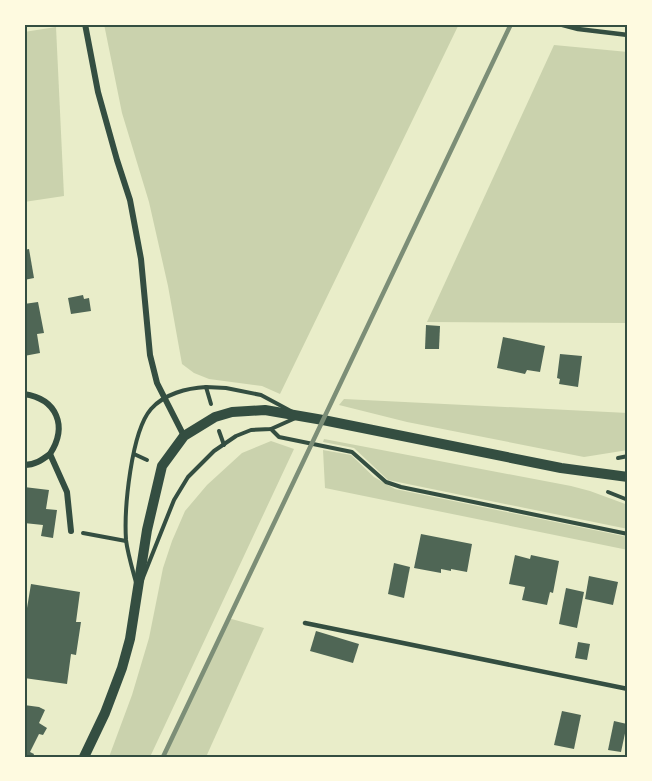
<svg xmlns="http://www.w3.org/2000/svg" width="652" height="781" viewBox="0 0 652 781" font-family="Karla,sans-serif">
<style>
.green{fill:#cad2ad}
.building{fill:#4f6655}
.lines{fill:none;stroke-linecap:round;stroke-linejoin:round}
.path{stroke:#344e41;stroke-width:4}
.service{stroke:#344e41;stroke-width:4.5}
.minor{stroke:#344e41;stroke-width:6}
.tertiary{stroke:#344e41;stroke-width:10}
.rail{stroke:#7c8e77;stroke-width:4.5}
.neatline{fill:none;stroke:#344e41;stroke-width:2}
</style>
<rect width="100%" height="100%" fill="#e9edc9"/>
<g class="green">
<polygon points="104,24 459,24 280,394 262,386 209,379 194,373 182,364 168,286 149,202 122,113"/>
<polygon points="56,27 64,196 24,202 24,32"/>
<polygon points="554,45 628,52 628,323 427,322"/>
<polygon points="344,399 628,413 628,450 584,457 407,422 339,405"/>
<polygon points="324,439 571,486 590,491 628,505 628,529 388,480 354,448 323,442"/>
<polygon points="271,441 294,449 150,757 109,757 132,695 149,638 163,568 172,541 185,511 207,485 242,453"/>
<polygon points="323,450 351,455 374,477 395,489 628,537 628,550 325,488"/>
<polygon points="228,618 264,628 206,757 165,757"/>
</g>
<g class="building">
<polygon points="29,249 34,278 24,280 24,250"/>
<polygon points="83,295 84,299 89,298 91,311 71,314 68,298"/>
<polygon points="38,302 44,333 37,334 40,353 24,356 24,304"/>
<polygon points="426,325 440,326 439,349 425,349"/>
<polygon points="503,337 545,346 540,372 527,370 525,374 497,368"/>
<polygon points="560,354 582,356 578,387 559,384 560,379 557,378"/>
<polygon points="24,487 49,490 46,509 57,510 53,538 41,536 43,525 24,523"/>
<polygon points="421,534 472,544 467,572 451,569 451,571 441,569 441,573 414,568"/>
<polygon points="515,555 530,559 531,555 559,561 553,593 550,592 547,605 522,600 525,587 509,584"/>
<polygon points="394,563 410,567 404,598 388,594"/>
<polygon points="589,576 618,582 613,605 585,599"/>
<polygon points="31,584 80,592 76,622 81,622 76,655 71,654 67,684 24,678 24,614 26,614"/>
<polygon points="566,588 584,592 577,628 559,624"/>
<polygon points="316,631 359,644 353,663 310,651"/>
<polygon points="578,642 590,644 587,660 575,658"/>
<polygon points="24,705 39,707 45,710 39,723 47,728 43,735 39,734 30,752 34,754 33,757 24,757"/>
<polygon points="562,711 581,715 574,749 554,745"/>
<polygon points="614,721 627,724 621,752 608,750"/>
</g>
<g class="lines">
<g class="path">
<path d="M206,387L226,388L261,395L300,416L271,429L251,430L236,436L214,451L188,477L174,500L138,590C134,574 128,556 126,540C124,509 131,432 151,409C164,394 187,388 206,387Z"/>
<polyline points="206,387 211,404"/>
<polyline points="271,429 279,437 352,452 386,482 401,487 628,534"/>
<polyline points="219,431 224,445"/>
<polyline points="134,454 147,460"/>
<polyline points="618,458 628,456"/>
<polyline points="608,492 628,500"/>
<polyline points="83,533 126,541"/>
</g>
<g class="service">
<polyline points="559,24 578,29 628,35"/>
<polyline points="305,623 628,689"/>
</g>
<g class="minor">
<polyline points="85,24 98,92 117,160 130,200 141,259 150,355 157,383 184,436"/>
<path d="M24,394C57,399 68,426 50,454"/>
<path d="M24,465C35,465 42,460 50,454L67,492L71,531"/>
</g>
<polyline class="tertiary" points="84,757 105,713 122,668 130,639 147,530 162,466 184,436 215,417 232,412 265,410 323,420 561,468 628,477"/>
<polyline class="rail" points="163,757 511,24"/>
</g>
<rect width="652" height="781" fill="none" stroke="#fefae0" stroke-width="51"/>
<rect x="26" y="26" width="600" height="730" class="neatline"/>
</svg>
